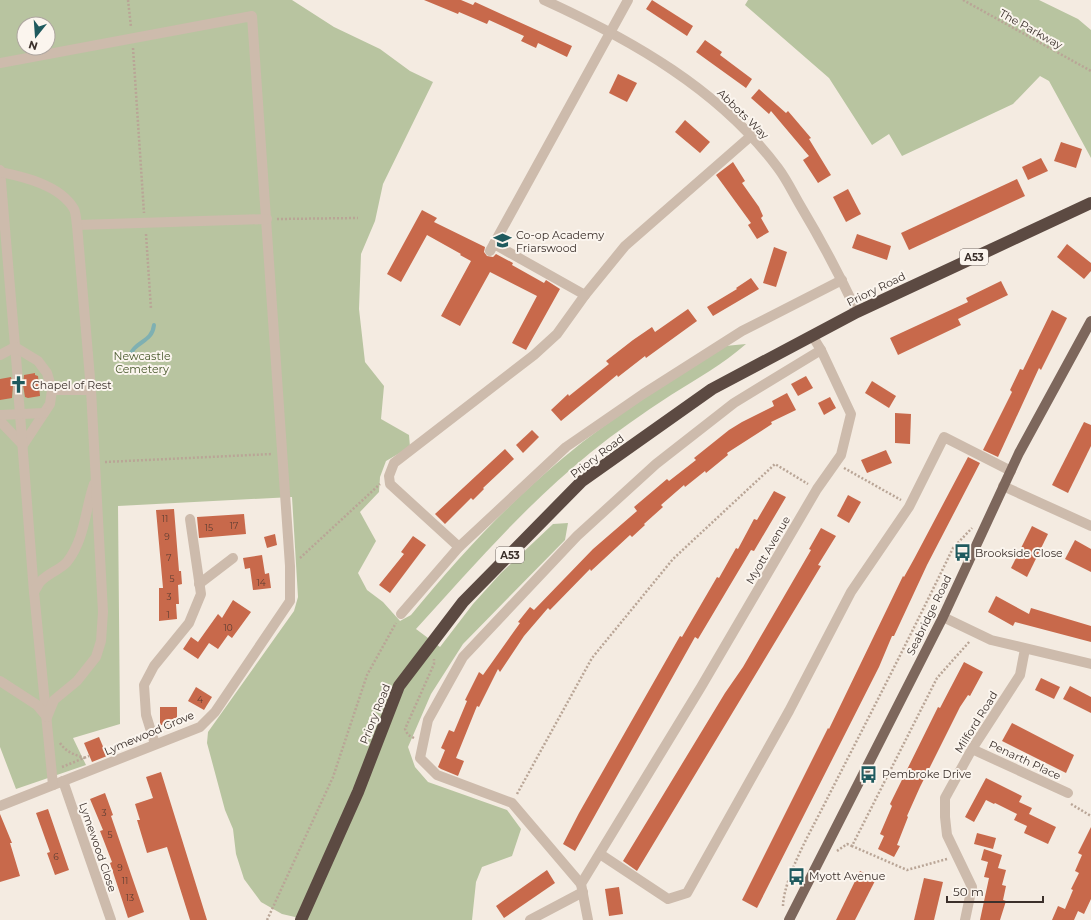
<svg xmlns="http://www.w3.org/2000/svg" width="1091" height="920" viewBox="0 0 1091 920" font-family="Montserrat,sans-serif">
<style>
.green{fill:#b8c4a0;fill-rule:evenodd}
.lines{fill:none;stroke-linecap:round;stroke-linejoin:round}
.stream{stroke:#7fb0b2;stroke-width:4}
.building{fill:#c8694b}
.path{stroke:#b9a596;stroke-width:2.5;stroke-dasharray:2 2;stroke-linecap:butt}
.minor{stroke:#cdbbac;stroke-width:10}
.major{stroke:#7d675c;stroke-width:10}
.highway{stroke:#5c4a42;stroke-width:12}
.labels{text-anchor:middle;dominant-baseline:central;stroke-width:4;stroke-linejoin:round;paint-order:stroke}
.number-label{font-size:9px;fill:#5e3e33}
.shield{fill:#fbf5ee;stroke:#756b66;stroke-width:1}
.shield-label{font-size:10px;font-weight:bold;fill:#3b302b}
.street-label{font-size:11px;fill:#3b302b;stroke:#fbf5ee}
.poi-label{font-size:11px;fill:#3b302b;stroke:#fbf5ee;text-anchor:start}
.park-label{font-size:11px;fill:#4a5a2e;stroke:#fbf5ee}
</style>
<rect width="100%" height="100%" fill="#f4ebe1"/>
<g class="green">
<path d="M0,0H292L334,27L380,49L410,71L433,82L383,184L375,221L361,254L359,309L365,362L384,386L381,419L409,435L410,447L386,461L380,477L379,492L360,512L376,541L358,573L367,590L383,602L400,621L411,615C457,559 507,504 563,458C613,416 670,382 725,346L746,344C723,364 697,379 671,395C643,413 616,432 590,453C526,505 471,568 416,629L440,647L473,604L501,573L553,524L568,523L565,540L463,644L431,694L408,747L415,767L428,782L507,810L521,829L512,856L482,867L476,882L472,920H308L282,914L261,902L244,879L236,854L233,829L225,810L207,743L208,732L294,611L298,597L292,497L118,506L120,724L73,738L86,765L16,789L0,747ZM24,24H48V48H24Z"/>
<polygon points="748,0 1039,0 1078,19 1091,30 1091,158 1049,81 1040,76 1013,104 902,156 889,134 872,145 829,78 745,5"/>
</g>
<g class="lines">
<path class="stream" d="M129,359C133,340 152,344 154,325"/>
</g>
<g class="building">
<polygon points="424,0 461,0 473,5 475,2 572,46 567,57 538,43 536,48 521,41 524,36 489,20 487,24 459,12 458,14"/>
<polygon points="652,0 693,26 687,36 646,9"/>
<polygon points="705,40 722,52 720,55 752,79 746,88 696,52"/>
<polygon points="618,74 637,83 627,102 609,93"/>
<polygon points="759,89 786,113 788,111 811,138 809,139 831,175 818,183 803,160 809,156 771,111 769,114 751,98"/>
<polygon points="685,120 710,142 700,153 675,132"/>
<polygon points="1061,142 1082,149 1076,168 1054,161"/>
<polygon points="1041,158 1048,171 1028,180 1022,167"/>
<polygon points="733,162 745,181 742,183 759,207 763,216 761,218 769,232 757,239 748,225 751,223 716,175"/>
<polygon points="1017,179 1025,196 909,250 901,233"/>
<polygon points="848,189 861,214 846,222 833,197"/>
<polygon points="422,210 437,218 434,222 485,247 484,252 487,256 493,257 496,254 513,263 512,265 544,283 546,280 560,289 526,350 512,343 537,296 490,272 460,326 441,316 471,261 460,255 461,254 427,235 401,282 387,274"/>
<polygon points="857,234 891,246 887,260 852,248"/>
<polygon points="1067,244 1091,263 1091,271 1084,279 1057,257"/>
<polygon points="774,247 787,252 776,287 763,283"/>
<polygon points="751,278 759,289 713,316 707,307 737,289 736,288"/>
<polygon points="1001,281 1008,295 958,319 961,325 898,355 890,338 968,302 966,298"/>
<polygon points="688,309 697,321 646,358 645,356 618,377 617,375 561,421 551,410 568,394 569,396 609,364 606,361 633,340 652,327 655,332"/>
<polygon points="1052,310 1067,318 1041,370 1039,368 998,457 983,450 1012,392 1010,390 1020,369 1023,370"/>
<polygon points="35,373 35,375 38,376 40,396 28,398 25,397 23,385 24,375"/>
<polygon points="806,376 813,388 798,396 791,384"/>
<polygon points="11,377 13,385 12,398 0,400 0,379"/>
<polygon points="872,381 896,396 889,408 865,393"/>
<polygon points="787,393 796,410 771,422 772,424 727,453 728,455 706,473 705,471 685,487 684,485 661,505 663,507 644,524 645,525 632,537 630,535 591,571 590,569 550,610 548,608 524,636 500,672 498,669 479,707 477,706 456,758 464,761 458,776 441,769 438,767 445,750 441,748 449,730 454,732 467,701 465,700 479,672 483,675 520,623 518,622 530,607 534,610 593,549 637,511 634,507 667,479 669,481 696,460 694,458 729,430 742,422 774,406 772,401"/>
<polygon points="830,397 836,408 824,415 818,403"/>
<polygon points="895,413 911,414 910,444 895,443"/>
<polygon points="1084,422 1091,425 1091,446 1068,493 1052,485"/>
<polygon points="532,430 539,437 523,453 516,445"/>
<polygon points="505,449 514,459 483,488 484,489 473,500 471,498 445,524 435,514"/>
<polygon points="886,450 892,463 867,473 861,460"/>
<polygon points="968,457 980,463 927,565 894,636 892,636 879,667 757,908 742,900 828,728 829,729 903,576 904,577 914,559"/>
<polygon points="774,491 786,497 754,551 751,550 698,639 695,637 575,851 563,844 579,813 680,636 682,637 717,577 719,578 736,548 738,549 754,519 757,520"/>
<polygon points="848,495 861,502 849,523 837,516"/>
<polygon points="174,509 179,571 181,571 182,584 178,585 179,604 176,604 177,619 159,621 159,588 163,588 156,510"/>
<polygon points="244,514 246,534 199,538 197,517"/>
<polygon points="1032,526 1048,534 1027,577 1011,568"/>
<polygon points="821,528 836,536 818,565 821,566 637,871 623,861 725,693 743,667 811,550 809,549"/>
<polygon points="275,534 277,545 267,548 264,537"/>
<polygon points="413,536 426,545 390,593 379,585 404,554 401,552"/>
<polygon points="1075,540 1091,549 1091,572 1065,559"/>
<polygon points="262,555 265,574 269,573 271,588 253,590 250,568 245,569 243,558"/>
<polygon points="996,596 1029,614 1031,608 1091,626 1091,642 1015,622 1013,626 988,612"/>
<polygon points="233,600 251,612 232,638 228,635 218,649 209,643 198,659 183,649 191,637 198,642 218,614 222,618"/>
<polygon points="964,662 983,672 970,696 968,695 960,707 920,787 907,816 908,817 897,845 900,846 894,857 878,849 884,836 880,834 892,806 890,804 938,707 940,708"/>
<polygon points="1041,678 1060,687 1054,699 1035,690"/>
<polygon points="1070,686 1091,697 1091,713 1063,699"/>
<polygon points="196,687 212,697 204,710 188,701"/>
<polygon points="160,707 177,707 177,724 160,725"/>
<polygon points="1012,723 1074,755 1066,773 1002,741"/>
<polygon points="99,737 107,756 92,762 84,743"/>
<polygon points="161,772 207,920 190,920 167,847 147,853 137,820 140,820 135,804 153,798 146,777"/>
<polygon points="986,778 1022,796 1019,802 1032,808 1029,814 1056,827 1048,844 1024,833 1027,826 1014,820 1017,814 995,803 994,804 986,800 974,822 965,817"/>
<polygon points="105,793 113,815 111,816 144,912 128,918 110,863 112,862 100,831 103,830 90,799"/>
<polygon points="48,809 69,870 55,875 47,853 50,852 36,813"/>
<polygon points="0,814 12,843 10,843 20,876 0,882"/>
<polygon points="1091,827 1091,899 1084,914 1078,911 1074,920 1052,920 1058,906 1065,909 1073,890 1071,889 1079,873 1075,871 1082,855 1078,853"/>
<polygon points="977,833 996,838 993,849 974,844"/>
<polygon points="984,849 1002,855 998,868 1006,870 1002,885 1006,886 1003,900 1006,901 1000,920 980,920 989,878 984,877 988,862 981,860"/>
<polygon points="547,870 555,883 504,918 496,906"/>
<polygon points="860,871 876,879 855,920 836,920"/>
<polygon points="924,878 943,882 934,920 914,920"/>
<polygon points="619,887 623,914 609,916 605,889"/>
</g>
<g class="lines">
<g class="path">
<polyline points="128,0 131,27"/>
<polyline points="963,0 1091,71"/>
<polyline points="133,48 144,213"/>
<polyline points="277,219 358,218"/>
<polyline points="146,234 151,309"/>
<polyline points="105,462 272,454"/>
<polyline points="844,468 901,500"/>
<polyline points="300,558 380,484"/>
<polyline points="414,738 408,735 405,729 434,664 434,659"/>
<path d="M60,743C66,752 75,755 85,758"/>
<polyline points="62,767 89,756"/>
<polyline points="517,794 592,658 673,559 775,464 808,484"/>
<polyline points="1071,804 1091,816"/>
<polyline points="837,851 847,844 852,846"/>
<polyline points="947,859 907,870 852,846 937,678 970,641"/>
<path d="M783,906C784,875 815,824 829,795C871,713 913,631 953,548L972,528"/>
<polyline points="267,920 333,777 367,675 396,623"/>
</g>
<g class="minor">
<path d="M544,0C632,40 720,90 778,168C787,180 793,193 800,205C821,240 840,276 857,312"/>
<polyline points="0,63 252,16 290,566 290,601 215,712 200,727 0,806"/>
<polyline points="0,170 18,381"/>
<polyline points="77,225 267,219"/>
<polyline points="494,244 585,295"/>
<polyline points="490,251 628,0"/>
<polyline points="0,355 15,347 38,361 47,373 52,390 50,404 23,445 0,421"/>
<polyline points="18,389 34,592 53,785"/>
<polyline points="52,390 91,390"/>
<polyline points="0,415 44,413"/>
<polyline points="1003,486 1091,526"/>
<polyline points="459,547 390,484 389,476 394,463 534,355 557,334 585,295 625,246 752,135"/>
<polyline points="199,584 233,558"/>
<path d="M34,592C36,589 38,585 40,582C48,573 60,570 67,562C85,539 85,510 94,484"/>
<polyline points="401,614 459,547 566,447 643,394 742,331 842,280"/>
<polyline points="943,617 991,640 1091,664"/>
<path d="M0,681L37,705L47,717L54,700L77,681L96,657L101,641L103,612L91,390L77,225C76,220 76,213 74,209C60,185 24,177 0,172"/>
<polyline points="155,744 146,715 144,685 154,666 189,623 201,594 190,519"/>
<polyline points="972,749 1068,793"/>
<polyline points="63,781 111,920"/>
<polyline points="600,854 668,899 687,893 789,711 851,592 909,507 944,437 1011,471"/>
<polyline points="581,884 512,803 437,775 420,758 428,720 463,657 577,536 656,464 734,403 821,350"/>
<polyline points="530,920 583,892"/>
<polyline points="588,920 581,884 701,687 817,489 841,455 851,414 821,350 813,337"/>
<polyline points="965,920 972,887 947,835 945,817 945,798 972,749 1020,675 1025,649"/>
</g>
<polyline class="major" points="789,920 943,617 1019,453 1091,321"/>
<polyline class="highway" points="301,920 358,792 399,686 463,602 582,481 712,389 857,312 1091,203"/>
</g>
<defs>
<symbol id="school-bare" viewBox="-9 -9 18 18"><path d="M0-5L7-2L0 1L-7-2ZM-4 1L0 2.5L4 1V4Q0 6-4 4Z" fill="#1f5a5e" stroke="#fbf5ee" stroke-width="2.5" paint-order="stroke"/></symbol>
<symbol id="church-bare" viewBox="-9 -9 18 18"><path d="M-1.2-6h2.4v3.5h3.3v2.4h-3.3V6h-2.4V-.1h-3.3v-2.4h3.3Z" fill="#1f5a5e" stroke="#fbf5ee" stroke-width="2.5" paint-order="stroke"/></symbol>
<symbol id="bus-bare" viewBox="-9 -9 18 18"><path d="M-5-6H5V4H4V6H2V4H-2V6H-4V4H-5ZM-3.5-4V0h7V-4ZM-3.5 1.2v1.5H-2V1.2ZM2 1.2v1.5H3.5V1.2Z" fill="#1f5a5e" stroke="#fbf5ee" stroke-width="2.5" paint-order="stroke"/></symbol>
</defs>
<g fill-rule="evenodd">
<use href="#school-bare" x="490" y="228" width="25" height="25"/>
<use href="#church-bare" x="6" y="372" width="25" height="25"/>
<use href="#bus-bare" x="950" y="540" width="25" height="25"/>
<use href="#bus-bare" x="856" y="762" width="25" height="25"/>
<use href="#bus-bare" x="784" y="864" width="25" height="25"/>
</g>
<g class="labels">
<g class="number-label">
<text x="165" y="518">11</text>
<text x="234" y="525">17</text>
<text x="209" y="527">15</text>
<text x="167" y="536">9</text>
<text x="169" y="557">7</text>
<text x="172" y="578">5</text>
<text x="261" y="582">14</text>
<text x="169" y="596">3</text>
<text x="168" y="614">1</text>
<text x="228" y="627">10</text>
<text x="200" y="699">4</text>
<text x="104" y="812">3</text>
<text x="110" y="834">5</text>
<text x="56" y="856">6</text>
<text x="120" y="867">9</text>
<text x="125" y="880">11</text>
<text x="130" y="897">13</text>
</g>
<g class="shield">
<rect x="960" y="249" width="28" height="16" rx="3"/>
<rect x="496" y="547" width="28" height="16" rx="3"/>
</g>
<g class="shield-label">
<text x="974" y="257">A53</text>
<text x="510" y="555">A53</text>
</g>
<g class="street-label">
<text transform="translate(1031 29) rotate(29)">The Parkway</text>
<text transform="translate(743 114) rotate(44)">Abbots Way</text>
<text transform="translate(876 289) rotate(-26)">Priory Road</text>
<text transform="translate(597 456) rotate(-37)">Priory Road</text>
<text transform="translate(768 550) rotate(-60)">Myott Avenue</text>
<text transform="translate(929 615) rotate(-64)">Seabridge Road</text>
<text transform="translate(375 714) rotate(-68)">Priory Road</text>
<text transform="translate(976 722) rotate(-58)">Milford Road</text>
<text transform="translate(149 733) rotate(-23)">Lymewood Grove</text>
<text transform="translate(1025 760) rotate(25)">Penarth Place</text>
<text transform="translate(98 847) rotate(71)">Lymewood Close</text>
</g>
<g class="poi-label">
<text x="516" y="235">Co-op Academy<tspan x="516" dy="13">Friarswood</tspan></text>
<text x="32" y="385">Chapel of Rest</text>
<text x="975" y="553">Brookside Close</text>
<text x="882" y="774">Pembroke Drive</text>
<text x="809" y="876">Myott Avenue</text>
</g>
<g class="park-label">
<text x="142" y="356">Newcastle<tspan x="142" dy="13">Cemetery</tspan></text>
</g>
</g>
<g transform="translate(36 36) rotate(197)"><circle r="19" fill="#fbf5ee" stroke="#aea6a0"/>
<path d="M0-3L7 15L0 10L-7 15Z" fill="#1f5a5e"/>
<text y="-6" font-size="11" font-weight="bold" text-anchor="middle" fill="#3b302b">N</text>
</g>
<path d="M947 896v6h96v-6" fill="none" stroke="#3b302b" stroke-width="2"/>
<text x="953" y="896" font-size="12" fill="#3b302b" stroke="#fbf5ee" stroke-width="3" paint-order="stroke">50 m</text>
</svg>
